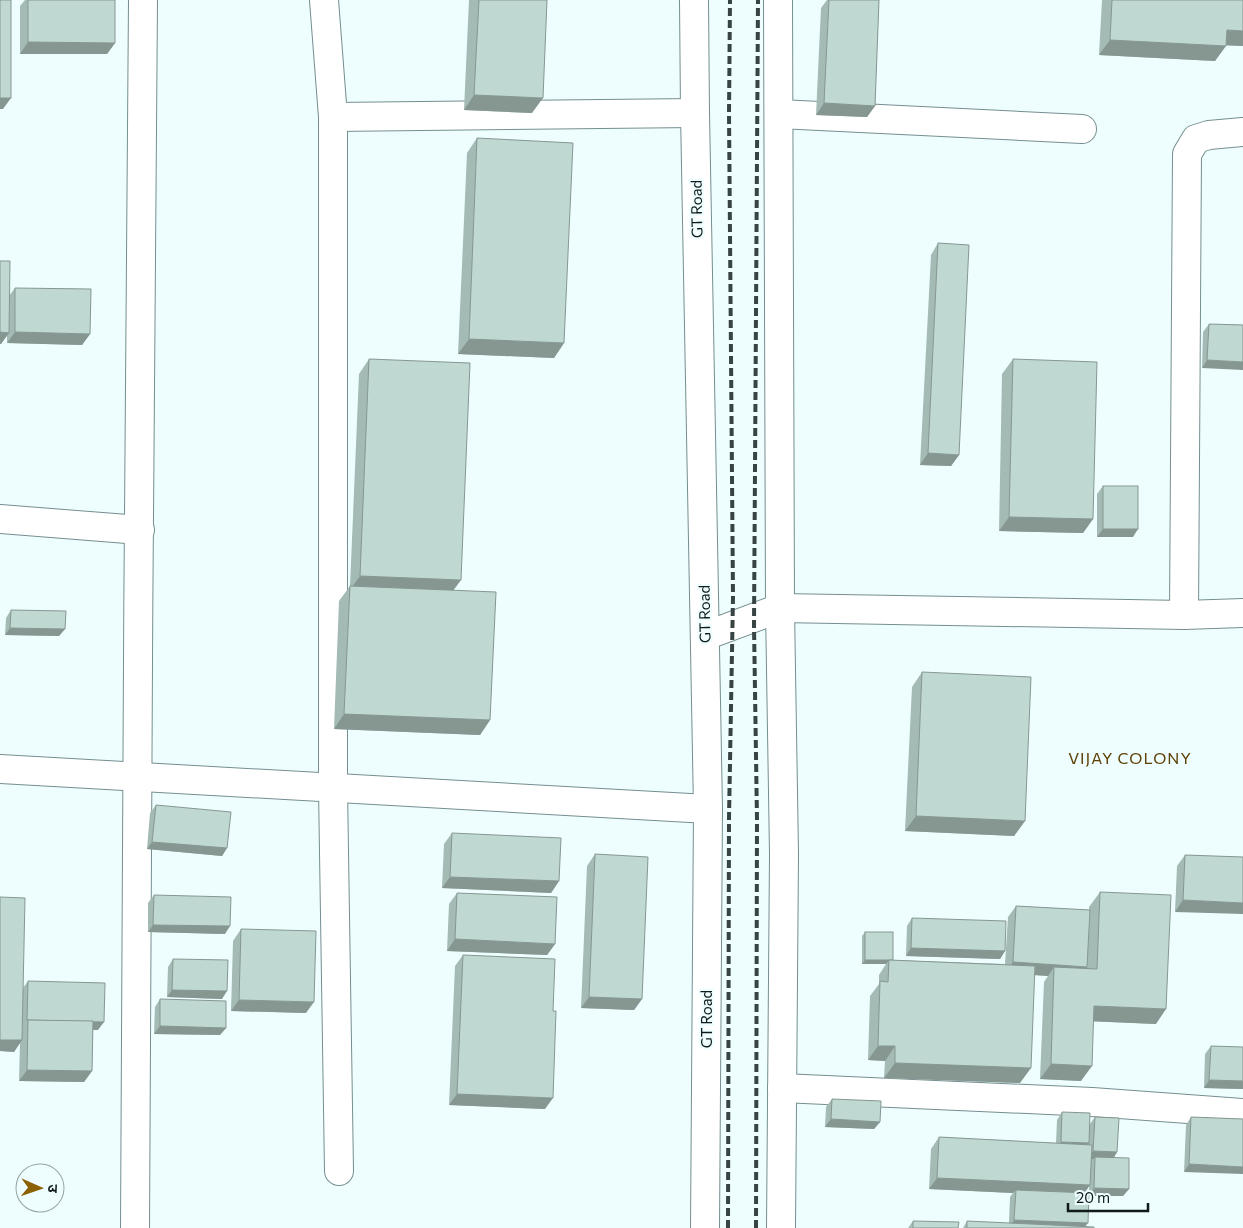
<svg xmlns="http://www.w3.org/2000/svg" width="1243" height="1228" viewBox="0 0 1243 1228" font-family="Commissioner,'Noto Sans Devanagari',sans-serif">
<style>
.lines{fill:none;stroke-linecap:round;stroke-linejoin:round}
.minor-casing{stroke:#758e8f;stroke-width:30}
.highway-casing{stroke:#758e8f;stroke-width:30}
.minor{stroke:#fff;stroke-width:28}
.highway{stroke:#fff;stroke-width:28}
.rail{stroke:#384343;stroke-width:4;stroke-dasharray:8 4;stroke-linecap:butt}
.wall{fill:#a4bab4}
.shaded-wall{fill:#869792}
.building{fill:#bfd8d1;stroke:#869792}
.labels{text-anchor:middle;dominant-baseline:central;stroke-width:4.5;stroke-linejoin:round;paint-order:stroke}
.street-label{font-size:15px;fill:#101a1a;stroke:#eefeff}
.neighbourhood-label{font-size:16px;letter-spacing:1px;fill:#5e4105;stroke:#eefeff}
</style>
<rect width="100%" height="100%" fill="#eefeff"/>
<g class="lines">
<defs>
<g id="minor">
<polyline points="324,0 333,117 333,788 339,1171"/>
<polyline points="779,114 1082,129"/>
<polyline points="333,117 695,113"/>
<polyline points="0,519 140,530"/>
<polyline points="1184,615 1187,154 1196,139 1209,135 1243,132"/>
<polyline points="705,636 780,608 1184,615 1243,613"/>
<polyline points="0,769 708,809"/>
<polyline points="782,1088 1092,1102 1243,1113"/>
<path d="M135,1228C136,819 140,409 143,0"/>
</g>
<g id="highway">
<polyline points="694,0 695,113 708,809 705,1228"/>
<polyline points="778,0 780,608 784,854 781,1228"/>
</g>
</defs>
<use href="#minor" class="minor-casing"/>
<use href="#highway" class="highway-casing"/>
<use href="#minor" class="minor"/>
<use href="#highway" class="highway"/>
<g class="rail">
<polyline points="728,1228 729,818 733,597 729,114 730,0"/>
<polyline points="756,1228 757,820 754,626 758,0"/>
</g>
</g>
<g class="wall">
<polygon points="25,0 115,0 115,43 107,54 20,54 20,6"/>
<polygon points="469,0 547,0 532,113 464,110"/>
<polygon points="827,0 879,0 875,106 867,117 816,115 821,8"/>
<polygon points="1102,0 1243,0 1243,46 1226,45 1215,61 1099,55"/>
<polygon points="477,138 564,343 554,358 458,354 467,153"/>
<polygon points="938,243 959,455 951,466 920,465 931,255"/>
<polygon points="0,261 9,296 15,288 90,334 82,345 7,343 7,335 1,344 0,344"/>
<polygon points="1209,324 1243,325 1202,368 1203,332"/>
<polygon points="369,359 453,591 490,720 480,735 334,729 339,601 350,586 359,374"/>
<polygon points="1013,359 1093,519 1083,533 999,531 1002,374"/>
<polygon points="1103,486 1133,537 1097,537 1097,494"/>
<polygon points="11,610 65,629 59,636 5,635 6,618"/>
<polygon points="922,672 1025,821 1014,836 905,831 912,687"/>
<polygon points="156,805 227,848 222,856 147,849 150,813"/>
<polygon points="452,833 559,881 551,893 442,888 444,844"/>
<polygon points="595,854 642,999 634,1010 581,1008 587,866"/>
<polygon points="1185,855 1243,857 1175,912 1177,866"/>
<polygon points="1100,892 1156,1024 1093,1021 1081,1081 1040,1079 1044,982 1048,976 1034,975 1020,1083 884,1078 885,1061 868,1060 870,996 879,984 879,975 886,964 862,964 862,936 865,932 893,960 1005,964 1008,917 1016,906 1089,910 1089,907"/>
<polygon points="457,893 555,944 547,955 447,951 449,904"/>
<polygon points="154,895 225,934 148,932 148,903"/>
<polygon points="0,897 23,988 28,981 98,1030 93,1030 92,1071 84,1082 19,1081 20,1043 14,1052 0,1051"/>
<polygon points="912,918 1005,951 1000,959 906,956 907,926"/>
<polygon points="241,929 306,1013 231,1011 233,941"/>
<polygon points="463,955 545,1109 449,1105 455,966"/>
<polygon points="173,959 222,999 167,997 168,967"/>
<polygon points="160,999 226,1028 220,1035 154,1034 155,1007"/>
<polygon points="1211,1046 1243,1047 1243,1089 1204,1088 1205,1054"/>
<polygon points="832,1099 880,1122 874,1129 825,1127 826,1107"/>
<polygon points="1062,1112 1090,1124 1095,1117 1117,1152 1114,1158 1129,1189 1123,1196 1089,1196 1089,1186 1085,1193 1086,1226 1094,1228 963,1228 967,1221 1009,1223 1010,1197 1013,1193 929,1189 931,1149 939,1137 1056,1143 1057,1120"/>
<polygon points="1191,1117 1243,1119 1184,1172 1186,1125"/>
<polygon points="913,1221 958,1228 908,1228"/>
</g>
<g class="shaded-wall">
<polygon points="1227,30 1243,31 1243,46 1216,45"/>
<polygon points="1110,40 1226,46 1215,61 1099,55"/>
<polygon points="28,42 115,43 107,54 20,54"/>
<polygon points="474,95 543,98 532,113 464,110"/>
<polygon points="0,98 11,98 3,109 0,109"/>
<polygon points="824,103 875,106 867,117 816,115"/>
<polygon points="0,332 9,333 1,344 0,344"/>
<polygon points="15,332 90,334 82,345 7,343"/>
<polygon points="469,339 564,343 554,358 458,354"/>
<polygon points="1207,360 1243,362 1243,370 1202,368"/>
<polygon points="928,453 959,455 951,466 920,465"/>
<polygon points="1009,517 1093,519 1083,533 999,531"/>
<polygon points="1103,529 1138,529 1133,537 1097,537"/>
<polygon points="360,576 461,580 450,595 349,591"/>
<polygon points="10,628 65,629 59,636 5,635"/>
<polygon points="344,714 490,720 480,735 334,729"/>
<polygon points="916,816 1025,821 1014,836 905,831"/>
<polygon points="152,842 227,848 222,856 147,849"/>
<polygon points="450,877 559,881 551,893 442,888"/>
<polygon points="1183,900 1243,903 1243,914 1175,912"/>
<polygon points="153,925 230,926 225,934 148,932"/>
<polygon points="455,939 555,944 547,955 447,951"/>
<polygon points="911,948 1005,951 1000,959 906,956"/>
<polygon points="865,960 889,960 886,964 862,964"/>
<polygon points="1013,962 1087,967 1079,978 1054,967 1048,976 1005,973"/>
<polygon points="172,990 227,991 222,999 167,997"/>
<polygon points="589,997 642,999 634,1010 581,1008"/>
<polygon points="239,1000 314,1002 306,1013 231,1011"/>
<polygon points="1094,1006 1166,1009 1156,1024 1083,1021"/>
<polygon points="28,1020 104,1022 98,1030 28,1028"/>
<polygon points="160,1026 226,1028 220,1035 154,1034"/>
<polygon points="0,1040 22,1040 14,1052 0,1051"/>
<polygon points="878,1046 895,1046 885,1061 868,1060"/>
<polygon points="895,1063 1031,1068 1020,1083 884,1078"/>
<polygon points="1051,1064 1092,1066 1081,1081 1040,1079"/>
<polygon points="27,1070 92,1071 84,1082 19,1081"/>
<polygon points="1209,1080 1243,1081 1243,1089 1204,1088"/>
<polygon points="457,1094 553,1098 545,1109 449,1105"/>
<polygon points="831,1119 880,1122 874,1129 825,1127"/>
<polygon points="1061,1142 1089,1143 1084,1150 1056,1150"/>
<polygon points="1093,1151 1117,1152 1112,1160 1095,1157 1094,1159 1088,1159"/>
<polygon points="1189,1164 1243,1167 1243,1174 1184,1172"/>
<polygon points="937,1178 1090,1185 1082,1196 1016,1190 1013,1193 929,1189"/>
<polygon points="1094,1188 1129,1189 1123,1196 1089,1196"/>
<polygon points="1014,1220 1088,1223 1084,1228 1009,1228"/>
</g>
<g class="building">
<rect x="0" y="0" width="11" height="98"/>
<polygon points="28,0 115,0 115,43 28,42"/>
<polygon points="479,0 547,0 543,98 474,95"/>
<polygon points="829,0 879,0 875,106 824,103"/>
<polygon points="1112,0 1243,0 1243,31 1227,30 1226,46 1110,40"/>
<polygon points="477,138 573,143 564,343 469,339"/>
<polygon points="938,243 969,245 959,455 928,453"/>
<polygon points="0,261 10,261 9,333 0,332"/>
<polygon points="15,288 91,289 90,334 15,332"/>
<polygon points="1209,324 1243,325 1243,362 1207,360"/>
<polygon points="369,359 470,363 461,580 360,576"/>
<polygon points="1013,359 1097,362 1093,519 1009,517"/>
<rect x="1103" y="486" width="35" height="43"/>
<polygon points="350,586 496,592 490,720 344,714"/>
<polygon points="11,610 66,611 65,629 10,628"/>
<polygon points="922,672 1031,677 1025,821 916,816"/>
<polygon points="156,805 231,812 227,848 152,842"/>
<polygon points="452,833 561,838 559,881 450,877"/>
<polygon points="595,854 648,857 642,999 589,997"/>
<polygon points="1185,855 1243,857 1243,903 1183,900"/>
<polygon points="1100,892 1171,895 1166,1009 1094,1006 1092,1066 1051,1064 1054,967 1097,969"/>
<polygon points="457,893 557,897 555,944 455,939"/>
<polygon points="154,895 231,897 230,926 153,925"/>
<polygon points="0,897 25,898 22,1040 0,1040"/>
<polygon points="1016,906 1090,910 1087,967 1013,962"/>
<polygon points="912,918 1006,921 1005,951 911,948"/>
<polygon points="241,929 316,931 314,1002 239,1000"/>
<rect x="865" y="932" width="28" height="28"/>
<polygon points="463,955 555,959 553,1011 556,1011 553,1098 457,1094"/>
<polygon points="173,959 228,960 227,991 172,990"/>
<polygon points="889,960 1035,966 1031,1068 895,1063 895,1046 878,1046 880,981 888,982"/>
<polygon points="28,981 105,983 104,1022 27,1020"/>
<polygon points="160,999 226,1001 226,1028 160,1026"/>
<polygon points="28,1020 93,1021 92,1071 27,1070"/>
<polygon points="1211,1046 1243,1047 1243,1081 1209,1080"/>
<polygon points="832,1099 881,1101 880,1122 831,1119"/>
<polygon points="1062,1112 1090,1113 1089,1143 1061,1142"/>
<polygon points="1095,1117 1119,1118 1117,1152 1093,1151"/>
<polygon points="1191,1117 1243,1119 1243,1167 1189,1164"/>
<polygon points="939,1137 1092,1145 1090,1185 937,1178"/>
<polygon points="1095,1157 1129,1158 1129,1189 1094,1188"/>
<polygon points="1016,1190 1089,1193 1088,1223 1014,1220"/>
<polygon points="913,1221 959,1222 958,1228 913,1228"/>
<polygon points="967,1221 1094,1227 1094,1228 967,1228"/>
</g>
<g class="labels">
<g class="street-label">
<text transform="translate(696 209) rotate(-91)">GT Road</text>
<text transform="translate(704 614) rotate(-91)">GT Road</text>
<text transform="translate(706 1019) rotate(-90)">GT Road</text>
</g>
<g class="neighbourhood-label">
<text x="1130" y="757">VIJAY COLONY</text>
</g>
</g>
<g transform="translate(40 1188) rotate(92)"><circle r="24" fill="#eefeff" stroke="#95a3a3"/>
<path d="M0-4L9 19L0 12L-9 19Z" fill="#8b6103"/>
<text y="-8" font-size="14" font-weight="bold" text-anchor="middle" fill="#101a1a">उ</text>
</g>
<path d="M1068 1203v8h80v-8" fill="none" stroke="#101a1a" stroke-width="2.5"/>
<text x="1076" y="1203" font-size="15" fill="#101a1a" stroke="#eefeff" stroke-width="4" paint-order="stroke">20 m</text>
</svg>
